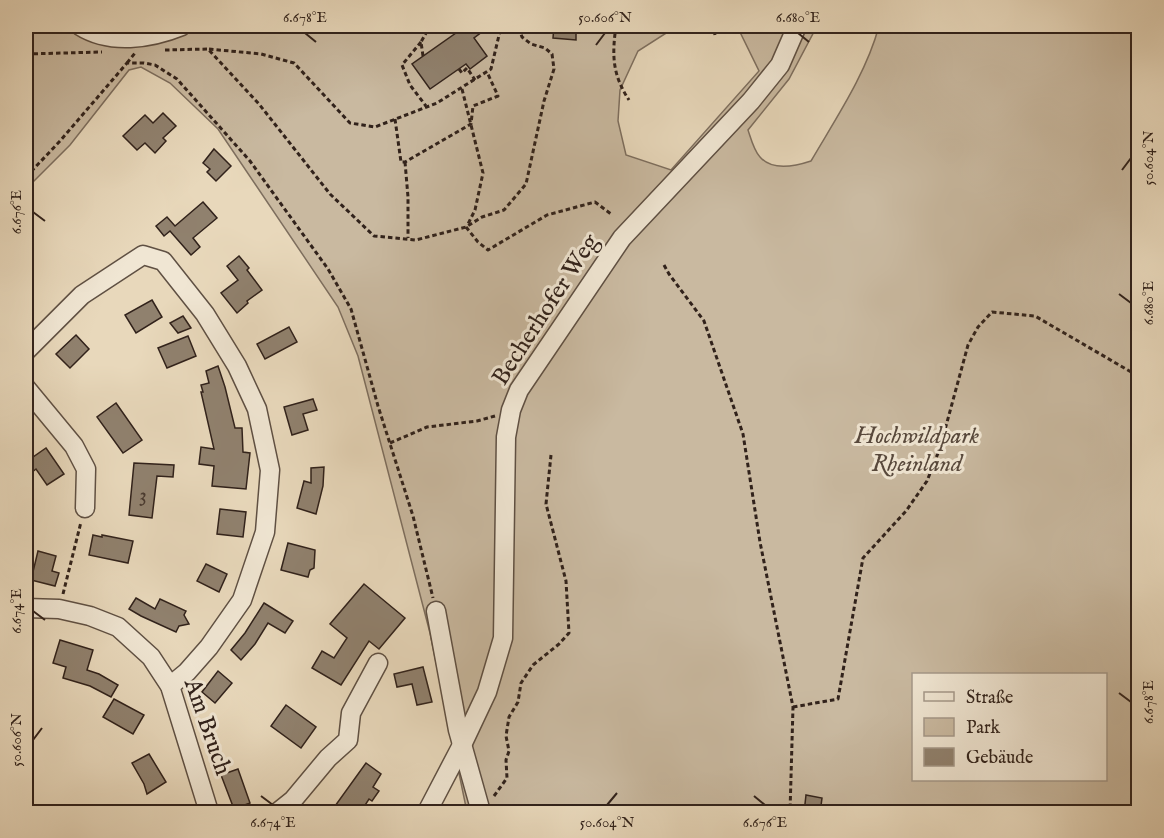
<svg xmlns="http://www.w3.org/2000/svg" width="1164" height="838" viewBox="0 0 1164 838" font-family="'IM FELL English',serif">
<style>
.green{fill:#c9b9a0;stroke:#7d6e5e;stroke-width:1.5;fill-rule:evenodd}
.building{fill:#90816e;stroke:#31221b;stroke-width:1.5}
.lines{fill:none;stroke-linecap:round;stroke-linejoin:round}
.minor-casing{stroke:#5f5043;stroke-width:21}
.path{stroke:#31221b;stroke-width:3;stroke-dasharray:4.5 3;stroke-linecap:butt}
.minor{stroke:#f0e6d3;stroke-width:18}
.ticks{fill:none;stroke:#31221b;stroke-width:2}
.labels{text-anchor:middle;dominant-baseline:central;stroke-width:6;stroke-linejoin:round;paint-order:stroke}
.number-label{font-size:21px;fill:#493a30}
.street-label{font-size:24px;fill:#31221b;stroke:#f0e6d3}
.park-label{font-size:24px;font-style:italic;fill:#57483c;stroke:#f0e6d3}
.neatline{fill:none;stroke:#31221b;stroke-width:2}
.ticks-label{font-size:15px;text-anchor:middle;fill:#31221b}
</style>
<rect width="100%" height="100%" fill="#e8d8bb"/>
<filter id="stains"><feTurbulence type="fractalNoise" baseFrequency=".00333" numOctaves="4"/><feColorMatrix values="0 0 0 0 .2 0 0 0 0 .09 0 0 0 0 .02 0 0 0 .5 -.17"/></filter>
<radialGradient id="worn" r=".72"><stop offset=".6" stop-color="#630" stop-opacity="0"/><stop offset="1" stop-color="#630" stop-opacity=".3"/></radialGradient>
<path class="green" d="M26,26H737L674,28L638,51L620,90L618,121L626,155L671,170L759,71L737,26H817L789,79L748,130C751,139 754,151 760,157C772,171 796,166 811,161C836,118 866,74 879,26H1138V812H467L430,633L358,356L338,307L218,129L170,83L141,67L129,70L70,145L26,189ZM914,674H1106V780H914Z"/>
<g class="building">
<polygon points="466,26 490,26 474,38 487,56 470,69 466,64 430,89 412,64"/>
<polygon points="554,26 576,26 576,40 553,38"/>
<polygon points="163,113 176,126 163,138 166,141 155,153 145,143 137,150 123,136 145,115 153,123"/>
<polygon points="214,149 231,166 216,181 207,172 210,169 203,163"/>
<polygon points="203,202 217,218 193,238 200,247 191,255 170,231 164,236 156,226 167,217 175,226"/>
<polygon points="239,256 249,268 247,270 262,290 247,301 248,303 237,313 221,293 238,280 227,266"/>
<polygon points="152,300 162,317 136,333 125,315"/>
<polygon points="183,316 191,328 178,333 170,323"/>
<polygon points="289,327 297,342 265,359 257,344"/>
<polygon points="76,335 89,349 70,368 56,354"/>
<polygon points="188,336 196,356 167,368 158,348"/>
<polygon points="218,366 225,387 235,428 242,428 243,452 250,453 246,489 212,486 214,466 199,464 201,447 214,449 201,392 203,392 201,385 209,383 206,371"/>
<polygon points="313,399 317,410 303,414 308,430 292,435 284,407"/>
<polygon points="116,403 142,440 123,453 97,417"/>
<polygon points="46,448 64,474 47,485 36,469 26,477 26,462"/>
<polygon points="134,463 174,465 173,477 157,476 152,518 129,515"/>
<polygon points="324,467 323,486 316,514 297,508 304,481 311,483 311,468"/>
<polygon points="220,509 246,512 243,537 217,534"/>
<polygon points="93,535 102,537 102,535 133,541 128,563 89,555"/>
<polygon points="288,543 315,550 314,568 310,570 308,577 281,570"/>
<polygon points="38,551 56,556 52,571 59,573 55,586 31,580"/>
<polygon points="206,564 227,574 219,592 197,581"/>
<polygon points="364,584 405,618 379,649 369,641 341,685 312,668 322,651 334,658 347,638 330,624"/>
<polygon points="136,598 155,609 160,599 186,611 184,615 189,624 179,626 176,632 141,616 129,609"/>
<polygon points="264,603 293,621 285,633 268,623 255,644 241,660 231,650 245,633"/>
<polygon points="60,640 93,650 87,670 99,674 118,685 111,697 90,686 63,678 66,667 53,663"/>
<polygon points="423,667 432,702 417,705 412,684 397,687 394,674"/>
<polygon points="218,671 232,683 215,703 202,692"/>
<polygon points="114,699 144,715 133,734 103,717"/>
<polygon points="286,705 316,727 301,748 271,726"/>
<polygon points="149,754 166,782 147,794 144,784 132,763"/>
<polygon points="366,763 381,774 373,787 379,791 372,801 369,799 360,813 330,813"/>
<polygon points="238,769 250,803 234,809 221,775"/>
<polygon points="806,795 822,798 820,813 804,813"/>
</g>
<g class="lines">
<defs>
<g id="minor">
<path d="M80,26C110,45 150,39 182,26"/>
<polyline points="26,351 82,295 143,255 163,261 205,314 237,366 257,409 270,470 265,532 242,600 209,647 187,672 170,686"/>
<polyline points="26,388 74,446 86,469 85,508"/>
<polyline points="26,608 59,609 90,616 118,627 151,657 170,686 209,812"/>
<polyline points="436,611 458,730 481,812"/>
<polyline points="278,812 293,800 328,758 348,740 351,713 378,663"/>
<polyline points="427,812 462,745 487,692 503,638 506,437 511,410 519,390 622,238 751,101 780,65 797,26"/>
</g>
</defs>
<use href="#minor" class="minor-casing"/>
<g class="path">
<path d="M616,26C612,55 612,74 629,100"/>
<polyline points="713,26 715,35"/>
<polyline points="421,42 402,65 410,85 426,106"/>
<polyline points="209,49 261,54 294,63 350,123 375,127 437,103 491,69 500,31 497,26"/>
<polyline points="165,50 208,49 259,104 330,194 374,236 416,240 466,227 482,217 504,210 526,184 544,101 554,69 552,54 545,48 531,44 522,37 518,26"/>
<polyline points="26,54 102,52"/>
<polyline points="423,56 421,42 430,26"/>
<polyline points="127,63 135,53"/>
<polyline points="459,69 462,73 467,68 475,80"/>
<polyline points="462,89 483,173 475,210 467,226"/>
<polyline points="395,119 401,162 405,162 471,124 473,106 498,96 487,72"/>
<polyline points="405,162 408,197 408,238"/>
<polyline points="26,177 60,141 127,63 144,63 155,65 177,79 250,161 328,269 351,309 378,406 413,516 433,598"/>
<polyline points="466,227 478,242 488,250 547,215 595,202 611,214"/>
<polyline points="664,265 669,274 704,321 743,434 760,542 793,707 790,812"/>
<polyline points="390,443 427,427 477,421 495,416"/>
<polyline points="63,594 81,522"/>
<polyline points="793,707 838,699 863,558 906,511 927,481 940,448 968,345 978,327 992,312 1035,316 1138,376"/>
<polyline points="494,796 507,778 506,760 509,751 506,736 509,717 518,702 521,683 533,665 559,644 569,633 566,581 546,504 551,455"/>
</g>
<use href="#minor" class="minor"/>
</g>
<path class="ticks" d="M305,33L316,42M798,33L809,42M596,45L605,33M1122,170L1131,158M33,212L45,221M1119,294L1131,303M33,611L45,620M1119,693L1131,702M33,740L42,728M261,796L273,805M754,796L765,805M607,805L617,793"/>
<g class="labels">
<g class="number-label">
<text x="143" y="495">3</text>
</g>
<g class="street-label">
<text transform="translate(546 310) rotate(-57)">Becherhofer Weg</text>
<text transform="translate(207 727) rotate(71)">Am Bruch</text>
</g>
<g class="park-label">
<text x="917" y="436">Hochwildpark<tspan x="917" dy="28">Rheinland</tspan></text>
</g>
</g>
<rect width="1164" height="838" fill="none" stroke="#e8d8bb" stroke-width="66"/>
<rect x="912" y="673" width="195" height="108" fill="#f0e6d3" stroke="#a49889" stroke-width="1.5"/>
<rect x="924" y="692" width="30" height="9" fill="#f0e6d3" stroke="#a49889" stroke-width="1.5"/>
<text x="966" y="703" font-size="18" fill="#31221b">Straße</text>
<rect x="924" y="718" width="30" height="18" fill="#c9b9a0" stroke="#a49889" stroke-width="1.5"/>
<text x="966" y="733" font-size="18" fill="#31221b">Park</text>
<rect x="924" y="748" width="30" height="18" fill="#90816e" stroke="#a49889" stroke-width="1.5"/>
<text x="966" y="763" font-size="18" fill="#31221b">Gebäude</text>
<rect x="33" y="33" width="1098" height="772" class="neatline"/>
<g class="ticks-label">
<text x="305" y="22">6.678°E</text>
<text x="605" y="22">50.606°N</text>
<text x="798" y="22">6.680°E</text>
<text transform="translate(1148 158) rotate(-90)" y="5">50.604°N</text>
<text transform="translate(16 212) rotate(-90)" y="5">6.676°E</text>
<text transform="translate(1148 303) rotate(-90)" y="5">6.680°E</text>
<text transform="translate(16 611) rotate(-90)" y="5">6.674°E</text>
<text transform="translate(1148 702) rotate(-90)" y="5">6.678°E</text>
<text transform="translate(16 740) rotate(-90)" y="5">50.606°N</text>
<text x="273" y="827">6.674°E</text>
<text x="607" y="827">50.604°N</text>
<text x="765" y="827">6.676°E</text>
</g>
<rect width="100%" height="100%" filter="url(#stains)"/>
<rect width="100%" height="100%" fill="url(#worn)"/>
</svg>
